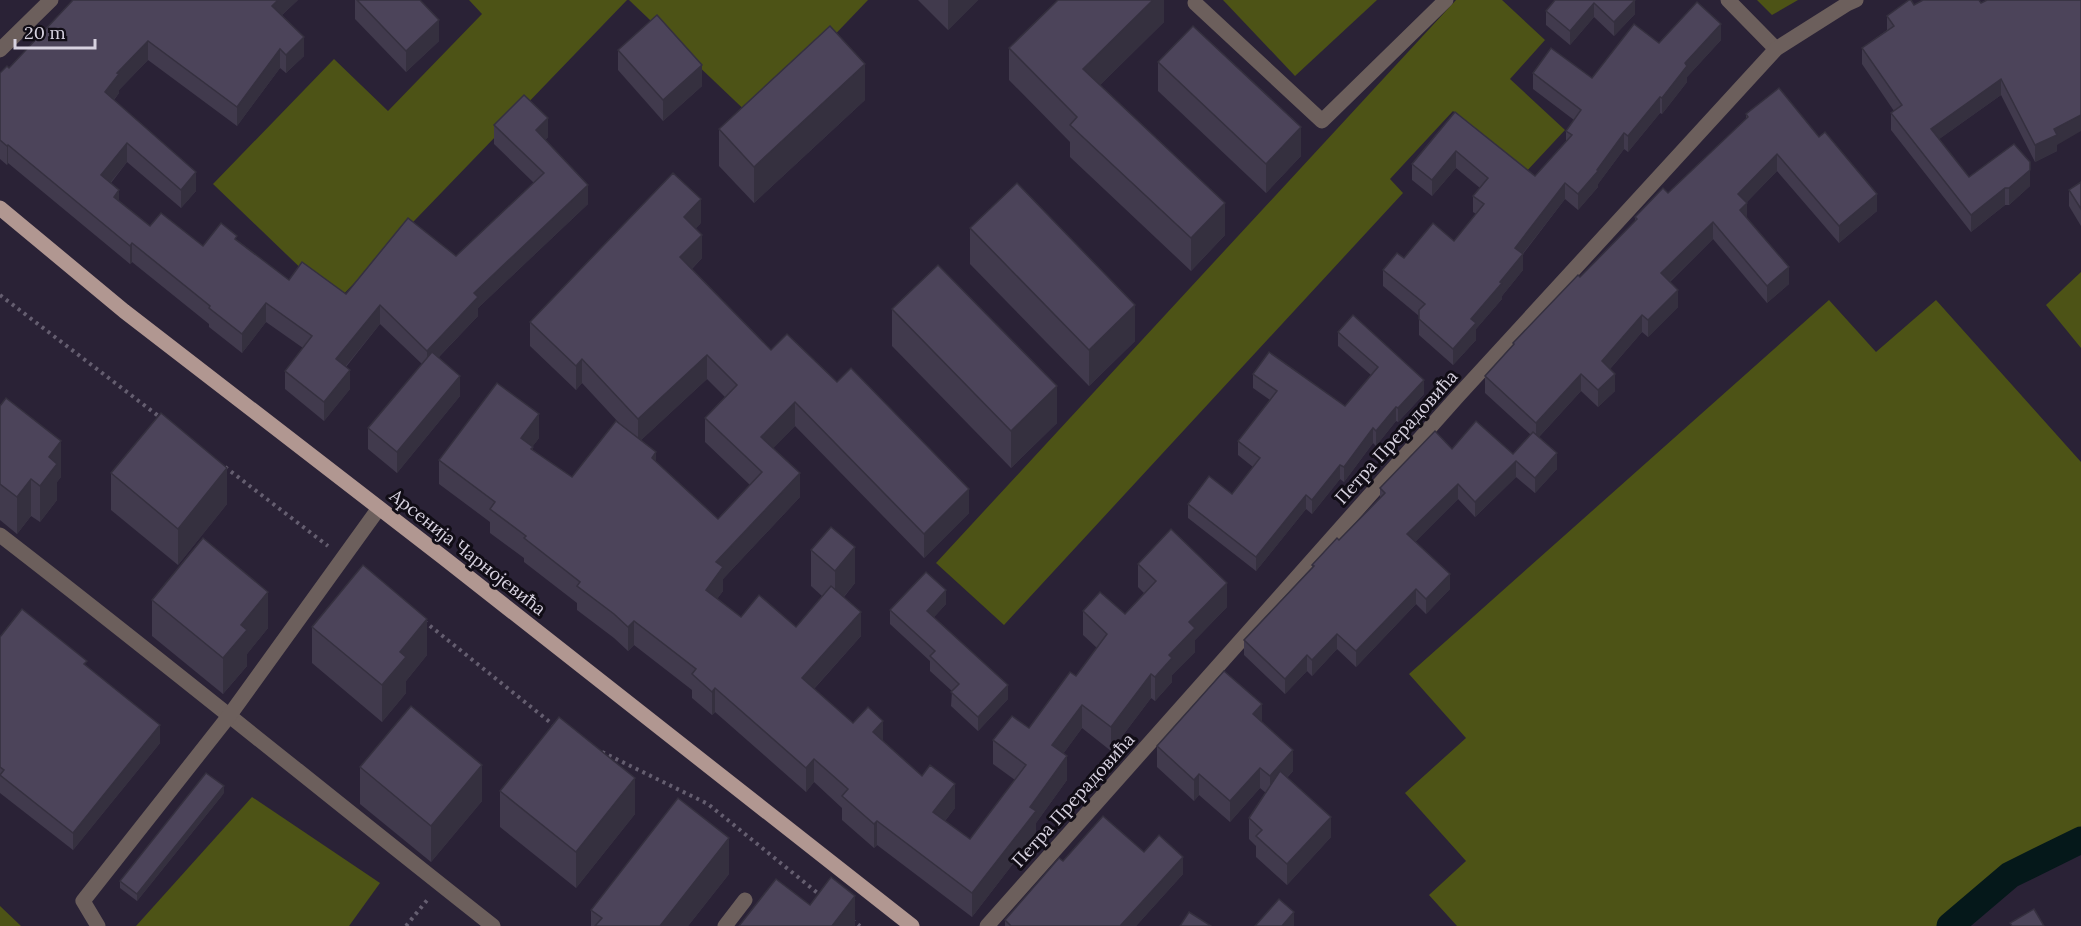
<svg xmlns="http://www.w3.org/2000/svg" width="2081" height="926" viewBox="0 0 2081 926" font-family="Lora,serif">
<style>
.green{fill:#4d5316}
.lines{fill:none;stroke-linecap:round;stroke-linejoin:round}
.canal{stroke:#05181a;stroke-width:27}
.path{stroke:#655e70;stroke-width:4;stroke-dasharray:3 4.5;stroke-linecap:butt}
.minor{stroke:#6c5f5c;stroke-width:15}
.major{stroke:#b19791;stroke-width:15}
.wall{fill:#413a4d;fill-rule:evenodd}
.shaded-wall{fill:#35303f}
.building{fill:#4c445a;stroke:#35303f;stroke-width:1.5}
.labels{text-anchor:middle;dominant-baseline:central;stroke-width:6;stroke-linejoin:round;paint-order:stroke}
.street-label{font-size:18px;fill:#d7d2e0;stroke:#110d16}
</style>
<rect width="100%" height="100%" fill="#2a2236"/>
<g class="green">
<polygon points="469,0 627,0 336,302 213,184 334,59 388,111 482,14"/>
<polygon points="629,0 868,0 754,119"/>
<polygon points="1223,0 1377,0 1295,76"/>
<polygon points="1456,0 1502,0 1545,40 1510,79 1565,130 1523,175 1453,111 1390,179 1403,193 1004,625 936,563"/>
<polygon points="1757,0 1798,0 1772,15"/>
<polygon points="2081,272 2081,348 2046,305"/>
<polygon points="1829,300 1876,352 1936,300 2081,462 2081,827 1970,926 1457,926 1429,895 1466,861 1405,793 1466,738 1409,674"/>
<polygon points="252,797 380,883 349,926 136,926"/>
<polygon points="0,906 21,926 0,926"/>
</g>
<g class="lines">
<polyline class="canal" points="1950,926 2010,875 2081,840"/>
<g class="path">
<polyline points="0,295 161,418"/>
<polyline points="225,467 328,546"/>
<polyline points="424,621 556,727"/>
<polyline points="602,752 708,804 820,895"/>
<polyline points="852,920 860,926"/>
<polyline points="406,926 428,899"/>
</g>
<g class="minor">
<polyline points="1728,0 1776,49"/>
<polyline points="1195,3 1322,121 1446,0"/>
<polyline points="0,50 51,0"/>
<path d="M0,535C166,663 328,796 493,926"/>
<polyline points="98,926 83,901 229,716 379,508"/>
<polyline points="725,926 745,900"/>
<polyline points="987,926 1457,397 1776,49 1847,4 1856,0"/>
</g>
<polyline class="major" points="0,208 124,311 444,558 912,926"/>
</g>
<g class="wall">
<polygon points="298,0 282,15 304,56 286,73 280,68 237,126 148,60 119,90 119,93 114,100 196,191 181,208 127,162 111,183 119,201 150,226 203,246 237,240 289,280 346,294 456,256 534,183 494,144 494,125 548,137 545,140 588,204 478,308 478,316 439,357 460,396 397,473 368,449 368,428 422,364 380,324 346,367 350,389 324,421 285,389 285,371 303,348 266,322 242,353 209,327 209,324 132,262 130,264 8,163 7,165 0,159 0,73 9,68"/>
<polygon points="355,0 420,0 439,41 406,72 355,19"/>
<polygon points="918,0 978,0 948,30"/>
<polygon points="1164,0 1164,22 1100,85 1225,235 1191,271 1070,157 1070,142 1009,80 1009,48"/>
<polygon points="1555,0 1635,0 1635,14 1614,36 1594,17 1570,45 1546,25 1546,11"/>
<polygon points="1979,0 2057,145 2057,151 2035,162 2001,95 1939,139 1969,177 2030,186 2009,205 2005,205 1971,232 1891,130 1891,113 1894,111 1862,64 1862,48 1887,30 1887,16 1914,5"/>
<polygon points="1721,40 1687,77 1687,82 1662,114 1660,113 1628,152 1624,149 1598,184 1598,187 1578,210 1565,199 1523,254 1523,270 1502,296 1502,299 1476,329 1476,340 1453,365 1419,335 1419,316 1383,286 1383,270 1404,258 1454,241 1476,214 1473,212 1473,196 1480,188 1456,168 1432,196 1412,180 1412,164 1455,112 1535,176 1566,141 1566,131 1574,120 1533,89 1533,73 1592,78 1659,43"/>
<polygon points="618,50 702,86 663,121 618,70"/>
<polygon points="1158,62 1301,156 1266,193 1158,91"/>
<polygon points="865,100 754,203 719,166 719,129"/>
<polygon points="1746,114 1877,211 1839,243 1777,171 1747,202 1747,218 1789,284 1767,303 1713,239 1670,282 1678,307 1648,337 1642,332 1610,369 1615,391 1598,407 1581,391 1539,437 1557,469 1535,493 1516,477 1475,517 1458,499 1415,542 1450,589 1426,614 1416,604 1356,667 1337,649 1312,676 1307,671 1285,694 1244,655 1244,640 1312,567 1312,565 1339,540 1380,498 1380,488 1452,449 1513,454 1531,435 1485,393 1485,376 1513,345 1513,343 1635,222 1635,217 1668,193 1746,119"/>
<polygon points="2081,182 2081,226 2069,206 2069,190"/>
<path d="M701,223L696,228L702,258L692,269L771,350L969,513L924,558L795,426L773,448L800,497L723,579V591L717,599L741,617L796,627L822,596L811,586V550L855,583L844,597L861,636L814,689L853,723L883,741L955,808L945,821L970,839L1015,780L993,764V740L1029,728L1076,676L1097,648L1083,635V611L1125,614L1144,593L1138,587V564L1227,607L1195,640V652L1172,675V682L1155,701L1151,698L1111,751L1082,728L1063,754L1067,780L1036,823V834L972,917L877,845L874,848L842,820V808L814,782L806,792L715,712L712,715L692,698V690L634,645L628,651L614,638L577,610V603L524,562V558L490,533V522L439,484V460L539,438L532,447L533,450L572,477L620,424L582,383L576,390L530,346V322ZM707,379L725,397L705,418V442L750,485L718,519L656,463L641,440Z"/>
<polygon points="970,228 1135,341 1089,386 970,264"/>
<polygon points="892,309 1057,423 1011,468 892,346"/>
<polygon points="1338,332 1424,394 1398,422 1396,421 1376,446 1373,443 1344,482 1340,479 1312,514 1306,509 1256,571 1188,518 1188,504 1232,494 1253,467 1238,455 1238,441 1270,400 1253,388 1253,374 1345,406 1371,375 1338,346"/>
<polygon points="0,406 61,477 57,482 57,500 40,522 31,516 17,534 0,520"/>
<polygon points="111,473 227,504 178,565 111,510"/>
<polygon points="152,600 268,628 247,654 247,666 223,694 152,636"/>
<polygon points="946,604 934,617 1008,699 978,731 951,706 952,691 930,671 930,661 890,624 890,610"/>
<polygon points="312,627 427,655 406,681 406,693 382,722 312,663"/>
<polygon points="0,637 87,666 160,743 73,850 0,793"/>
<polygon points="1262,722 1293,771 1287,778 1331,837 1287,885 1256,857 1256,846 1249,839 1249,818 1266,793 1260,788 1230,822 1199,795 1194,801 1157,767 1157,746"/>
<polygon points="360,767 482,801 431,862 360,804"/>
<polygon points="500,791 635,814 576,888 500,827"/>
<polygon points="224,793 137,901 120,888 120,881"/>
<polygon points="1144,852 1183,874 1136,926 1005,926 1005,920 1063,861"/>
<polygon points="729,874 688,926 591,926 591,910"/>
</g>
<g class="shaded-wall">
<polygon points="278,0 298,0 272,24 272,6"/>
<polygon points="948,0 978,0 948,30"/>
<polygon points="1153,0 1164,0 1164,22 1083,102 1083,69"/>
<polygon points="1635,0 1635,14 1614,36 1614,22"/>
<polygon points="1594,3 1594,17 1570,45 1570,31"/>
<polygon points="439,20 439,41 406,72 406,51"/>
<polygon points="1721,24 1721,40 1687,77 1687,82 1662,114 1662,98 1685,63"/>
<polygon points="304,37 304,56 286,73 286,55"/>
<polygon points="148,41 148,60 119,90 119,93 105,111 105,92 117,73"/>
<polygon points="280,49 280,68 237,126 237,107"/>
<polygon points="865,64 865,100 754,203 754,167"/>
<polygon points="702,65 702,86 663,121 663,100"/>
<polygon points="2001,79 2001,95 1931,145 1931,129"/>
<polygon points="1660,97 1660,113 1628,152 1628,136"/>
<polygon points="2081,115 2081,131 2057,145 2057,151 2035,162 2035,145 2054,129"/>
<polygon points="548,118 548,137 536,149 536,130"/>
<polygon points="1301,127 1301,156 1266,193 1266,164"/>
<polygon points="1624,133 1624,149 1598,184 1598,187 1578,210 1578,194"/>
<polygon points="127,143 127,162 101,194 101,175"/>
<polygon points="8,145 8,163 7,165 7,146"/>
<polygon points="1456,151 1456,168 1432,196 1432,180"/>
<polygon points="1777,154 1777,171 1738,211 1738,194"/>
<polygon points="2030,170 2030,186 2009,205 2009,188"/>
<polygon points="196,172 196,191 181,208 181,190"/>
<polygon points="1565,183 1565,199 1516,262 1523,254 1523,270 1502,296 1502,299 1476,329 1476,340 1453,365 1453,349 1471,319 1500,282 1515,248"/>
<polygon points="588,185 588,204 478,308 478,316 427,369 427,351 474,293"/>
<polygon points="2005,188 2005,205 1971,232 1971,215"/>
<polygon points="119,190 119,209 114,197"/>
<polygon points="1877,194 1877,211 1839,243 1839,226"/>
<polygon points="701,199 701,223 684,241 684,217"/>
<polygon points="1225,203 1225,235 1191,271 1191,238"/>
<polygon points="1747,203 1747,220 1740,210"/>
<polygon points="1713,222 1713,239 1661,290 1661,273"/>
<polygon points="702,235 702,258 680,281 680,257"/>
<polygon points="132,243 132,262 130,264 130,246"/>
<polygon points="1789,267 1789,284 1767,303 1767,286"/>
<polygon points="1678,290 1678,307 1648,337 1648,320"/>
<polygon points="266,303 266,322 242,353 242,334"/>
<polygon points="380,305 380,324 336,378 336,359"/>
<polygon points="1135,305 1135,341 1089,386 1089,350"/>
<polygon points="1642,315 1642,332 1602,378 1602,361"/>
<polygon points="707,355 707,379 638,443 638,419"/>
<polygon points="582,359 582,383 576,390 576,366"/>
<polygon points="350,370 350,389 324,421 324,402"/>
<polygon points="1581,374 1581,391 1536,440 1536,423"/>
<polygon points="1615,374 1615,391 1598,407 1598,390"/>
<polygon points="460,376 460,396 397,473 397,452"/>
<polygon points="1424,380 1424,394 1398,422 1398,408"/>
<polygon points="1057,386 1057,423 1011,468 1011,431"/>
<polygon points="795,402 795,426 761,461 761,437"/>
<polygon points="1396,407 1396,421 1376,446 1376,431"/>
<polygon points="539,414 539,438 521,462 521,438"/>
<polygon points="1373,428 1373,443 1344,482 1344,467"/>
<polygon points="61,441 61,477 57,482 57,500 40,522 40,486 49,457"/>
<polygon points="656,452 656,476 652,458"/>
<polygon points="1557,453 1557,469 1535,493 1535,478"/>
<polygon points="1516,461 1516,477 1475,517 1475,502"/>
<polygon points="1340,465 1340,479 1312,514 1312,500"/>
<polygon points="227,468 227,504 178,565 178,529"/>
<polygon points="800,473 800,497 723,579 723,591 706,614 706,590 716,562"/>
<polygon points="31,479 31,516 17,534 17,497"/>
<polygon points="1458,484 1458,499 1407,550 1407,534"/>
<polygon points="969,489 969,513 924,558 924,534"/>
<polygon points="1306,495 1306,509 1256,571 1256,557"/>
<polygon points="855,547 855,583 835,607 835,571"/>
<polygon points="1450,574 1450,589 1426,614 1426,599"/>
<polygon points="1227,583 1227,607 1195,640 1195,652 1172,675 1172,682 1155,701 1155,677 1189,622"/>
<polygon points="1416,589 1416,604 1356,667 1356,651"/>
<polygon points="946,590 946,604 927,625 927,611"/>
<polygon points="268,592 268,628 247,654 247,666 223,694 223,658 241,625"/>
<polygon points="861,612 861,636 802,702 802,678"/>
<polygon points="427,619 427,655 406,681 406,693 382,722 382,685 400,652"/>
<polygon points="634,621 634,645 628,651 628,627"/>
<polygon points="1337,634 1337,649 1312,676 1312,660"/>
<polygon points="1307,655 1307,671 1285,694 1285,679"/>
<polygon points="1151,674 1151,698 1111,751 1111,727"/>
<polygon points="1008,685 1008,699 978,731 978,717"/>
<polygon points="715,688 715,712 712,715 712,692"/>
<polygon points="1262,704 1262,725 1253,714"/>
<polygon points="1082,705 1082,728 1052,769 1052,745"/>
<polygon points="883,721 883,745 873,732"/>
<polygon points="160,725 160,743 73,850 73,833"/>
<polygon points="1293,750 1293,771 1270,796 1270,776"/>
<polygon points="1067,756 1067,780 1036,823 1036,834 972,917 972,893 1030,807"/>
<polygon points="814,759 814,782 806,792 806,768"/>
<polygon points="482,765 482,801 431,862 431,826"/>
<polygon points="1260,768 1260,788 1230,822 1230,801"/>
<polygon points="1199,774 1199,795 1194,801 1194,780"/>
<polygon points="635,778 635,814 576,888 576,852"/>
<polygon points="955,784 955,808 933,836 933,812"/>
<polygon points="224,786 224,793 137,901 137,894"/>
<polygon points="1331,817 1331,837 1287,885 1287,864"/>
<polygon points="877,821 877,845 874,848 874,824"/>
<polygon points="729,838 729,874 688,926 660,926"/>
<polygon points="1183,857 1183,874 1136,926 1121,926"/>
<polygon points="855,896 855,926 832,926"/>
<polygon points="1294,912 1294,926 1282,926"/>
</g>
<g class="building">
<polygon points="73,0 278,0 272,6 304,37 286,55 280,49 237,107 148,41 117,73 119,74 105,92 196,172 181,190 127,143 101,175 119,190 114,197 150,226 161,213 203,246 221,223 237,236 235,239 289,280 302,262 346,294 408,218 456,256 544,173 494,125 524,95 548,118 536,130 588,185 474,293 478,297 427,351 380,305 336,359 350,370 324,402 285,371 312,336 266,303 242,334 209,308 210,306 132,243 130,246 8,145 7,146 0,140 0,73 7,66 9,68"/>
<polygon points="357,0 420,0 439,20 406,51"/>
<polygon points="1058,0 1153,0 1083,69 1225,203 1191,238 1070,125 1077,117 1009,48"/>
<polygon points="1555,0 1635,0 1614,22 1594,3 1570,31 1546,11"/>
<polygon points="1909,0 1911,0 1914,5 1923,0 1979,0 1981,3 1987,0 2081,0 2081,115 2054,129 2057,135 2035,145 2001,79 1931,129 1969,177 2014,144 2030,162 2030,170 2009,188 2005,188 1971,215 1891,113 1902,105 1862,48 1894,26 1887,16"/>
<polygon points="1697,2 1721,24 1685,63 1687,66 1662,98 1660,97 1628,136 1624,133 1597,170 1598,171 1578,194 1565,183 1515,248 1523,254 1500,282 1502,283 1471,319 1476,323 1453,349 1419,319 1419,310 1425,304 1383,270 1397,253 1404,258 1433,223 1454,241 1484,204 1473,196 1488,178 1456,151 1432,180 1412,164 1455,112 1535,176 1572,135 1566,131 1581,110 1533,73 1551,48 1592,78 1634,24 1659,43"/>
<polygon points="657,15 702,65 663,100 618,50"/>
<polygon points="830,26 865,64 754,167 719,129"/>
<polygon points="1193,26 1301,127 1266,164 1158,62"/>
<polygon points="1779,88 1819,137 1825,132 1877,194 1839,226 1777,154 1738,194 1747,203 1740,210 1789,267 1767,286 1713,222 1661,273 1678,290 1648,320 1642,315 1602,361 1615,374 1598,390 1581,374 1536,423 1485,376 1514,344 1513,343 1578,275 1580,277 1637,219 1635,217 1663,188 1668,193 1748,117 1746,114"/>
<polygon points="673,173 701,199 684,217 702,235 680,257 771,350 787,334 837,382 851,368 969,489 924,534 795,402 761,437 800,473 716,562 723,567 706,590 741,617 759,595 796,627 831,586 861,612 802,678 853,723 868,707 883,721 873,732 922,776 930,765 955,784 933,812 970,839 1026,765 993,740 1012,716 1029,728 1070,672 1076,676 1107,634 1083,611 1100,592 1125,614 1156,581 1138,564 1171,529 1227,583 1189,622 1195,628 1169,655 1172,658 1155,677 1151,674 1111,727 1082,705 1052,745 1067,756 1030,807 1036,811 972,893 877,821 874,824 842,796 848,789 814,759 806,768 715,688 712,692 692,674 696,669 634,621 628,627 614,614 577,586 580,582 524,538 526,536 490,509 495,502 439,460 497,383 539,414 521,438 533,447 531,449 572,477 616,421 656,452 652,458 718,519 762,472 705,418 737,385 707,355 638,419 582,359 576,366 530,322"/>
<polygon points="2081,182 2081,209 2069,190"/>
<polygon points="1017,183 1135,305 1089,350 970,228"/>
<polygon points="938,265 1057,386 1011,431 892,309"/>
<polygon points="1353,315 1424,380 1398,408 1396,407 1376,431 1373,428 1344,467 1340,465 1312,500 1306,495 1256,557 1188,504 1209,476 1232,494 1260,458 1238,441 1277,391 1253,374 1269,352 1345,406 1378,367 1338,332"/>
<polygon points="432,352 460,376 397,452 368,428"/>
<polygon points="6,398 61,441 49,457 57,464 40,486 31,479 17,497 0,484 0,406"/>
<polygon points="161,413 227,468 178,529 111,473"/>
<polygon points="1476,421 1513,454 1533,432 1557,453 1535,478 1516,461 1475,502 1458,484 1407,534 1450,574 1426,599 1416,589 1356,651 1337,634 1312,660 1307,655 1285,679 1244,640 1314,566 1312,565 1337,538 1339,540 1385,493 1380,488 1435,431 1452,449"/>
<polygon points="831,527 855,547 835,571 811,550"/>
<polygon points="203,538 268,592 241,625 247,630 223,658 152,600"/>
<polygon points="363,565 427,619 400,652 406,657 382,685 312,627"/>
<polygon points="926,572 946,590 927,611 1008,685 978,717 951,692 959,684 930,656 935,651 890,610"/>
<polygon points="22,609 87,661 84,664 160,725 73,833 0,775 4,770 0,767 0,637"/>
<polygon points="1224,671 1262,704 1253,714 1293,750 1270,776 1260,768 1230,801 1199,774 1194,780 1157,746"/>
<polygon points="411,706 482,765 431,826 360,767"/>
<polygon points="559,717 635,778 576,852 500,791"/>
<polygon points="1280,771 1331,817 1287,864 1256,836 1262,830 1249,818"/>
<polygon points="206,773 224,786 137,894 120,881"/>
<polygon points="678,798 729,838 660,926 595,926 602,918 591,910"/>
<polygon points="1103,816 1144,852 1159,835 1183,857 1121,925 1122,926 1011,926 1005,920 1059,858 1063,861"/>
<polygon points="831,877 855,896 832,926 739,926 776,879 810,905"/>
<polygon points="1279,899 1294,912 1282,926 1255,926"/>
<polygon points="2034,909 2044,926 2012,926 2010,923"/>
<polygon points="1189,912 1211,926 1180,926"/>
</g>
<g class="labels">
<g class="street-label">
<text transform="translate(1396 437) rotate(-48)">Петра Прерадовића</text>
<text transform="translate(468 552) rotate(38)">Арсенија Чарнојевића</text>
<text transform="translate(1073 800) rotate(-48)">Петра Прерадовића</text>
</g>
</g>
<path d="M15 39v9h80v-9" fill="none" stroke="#d7d2e0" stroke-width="3"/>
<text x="24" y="39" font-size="18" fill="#d7d2e0" stroke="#110d16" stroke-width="4.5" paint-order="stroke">20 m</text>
</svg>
